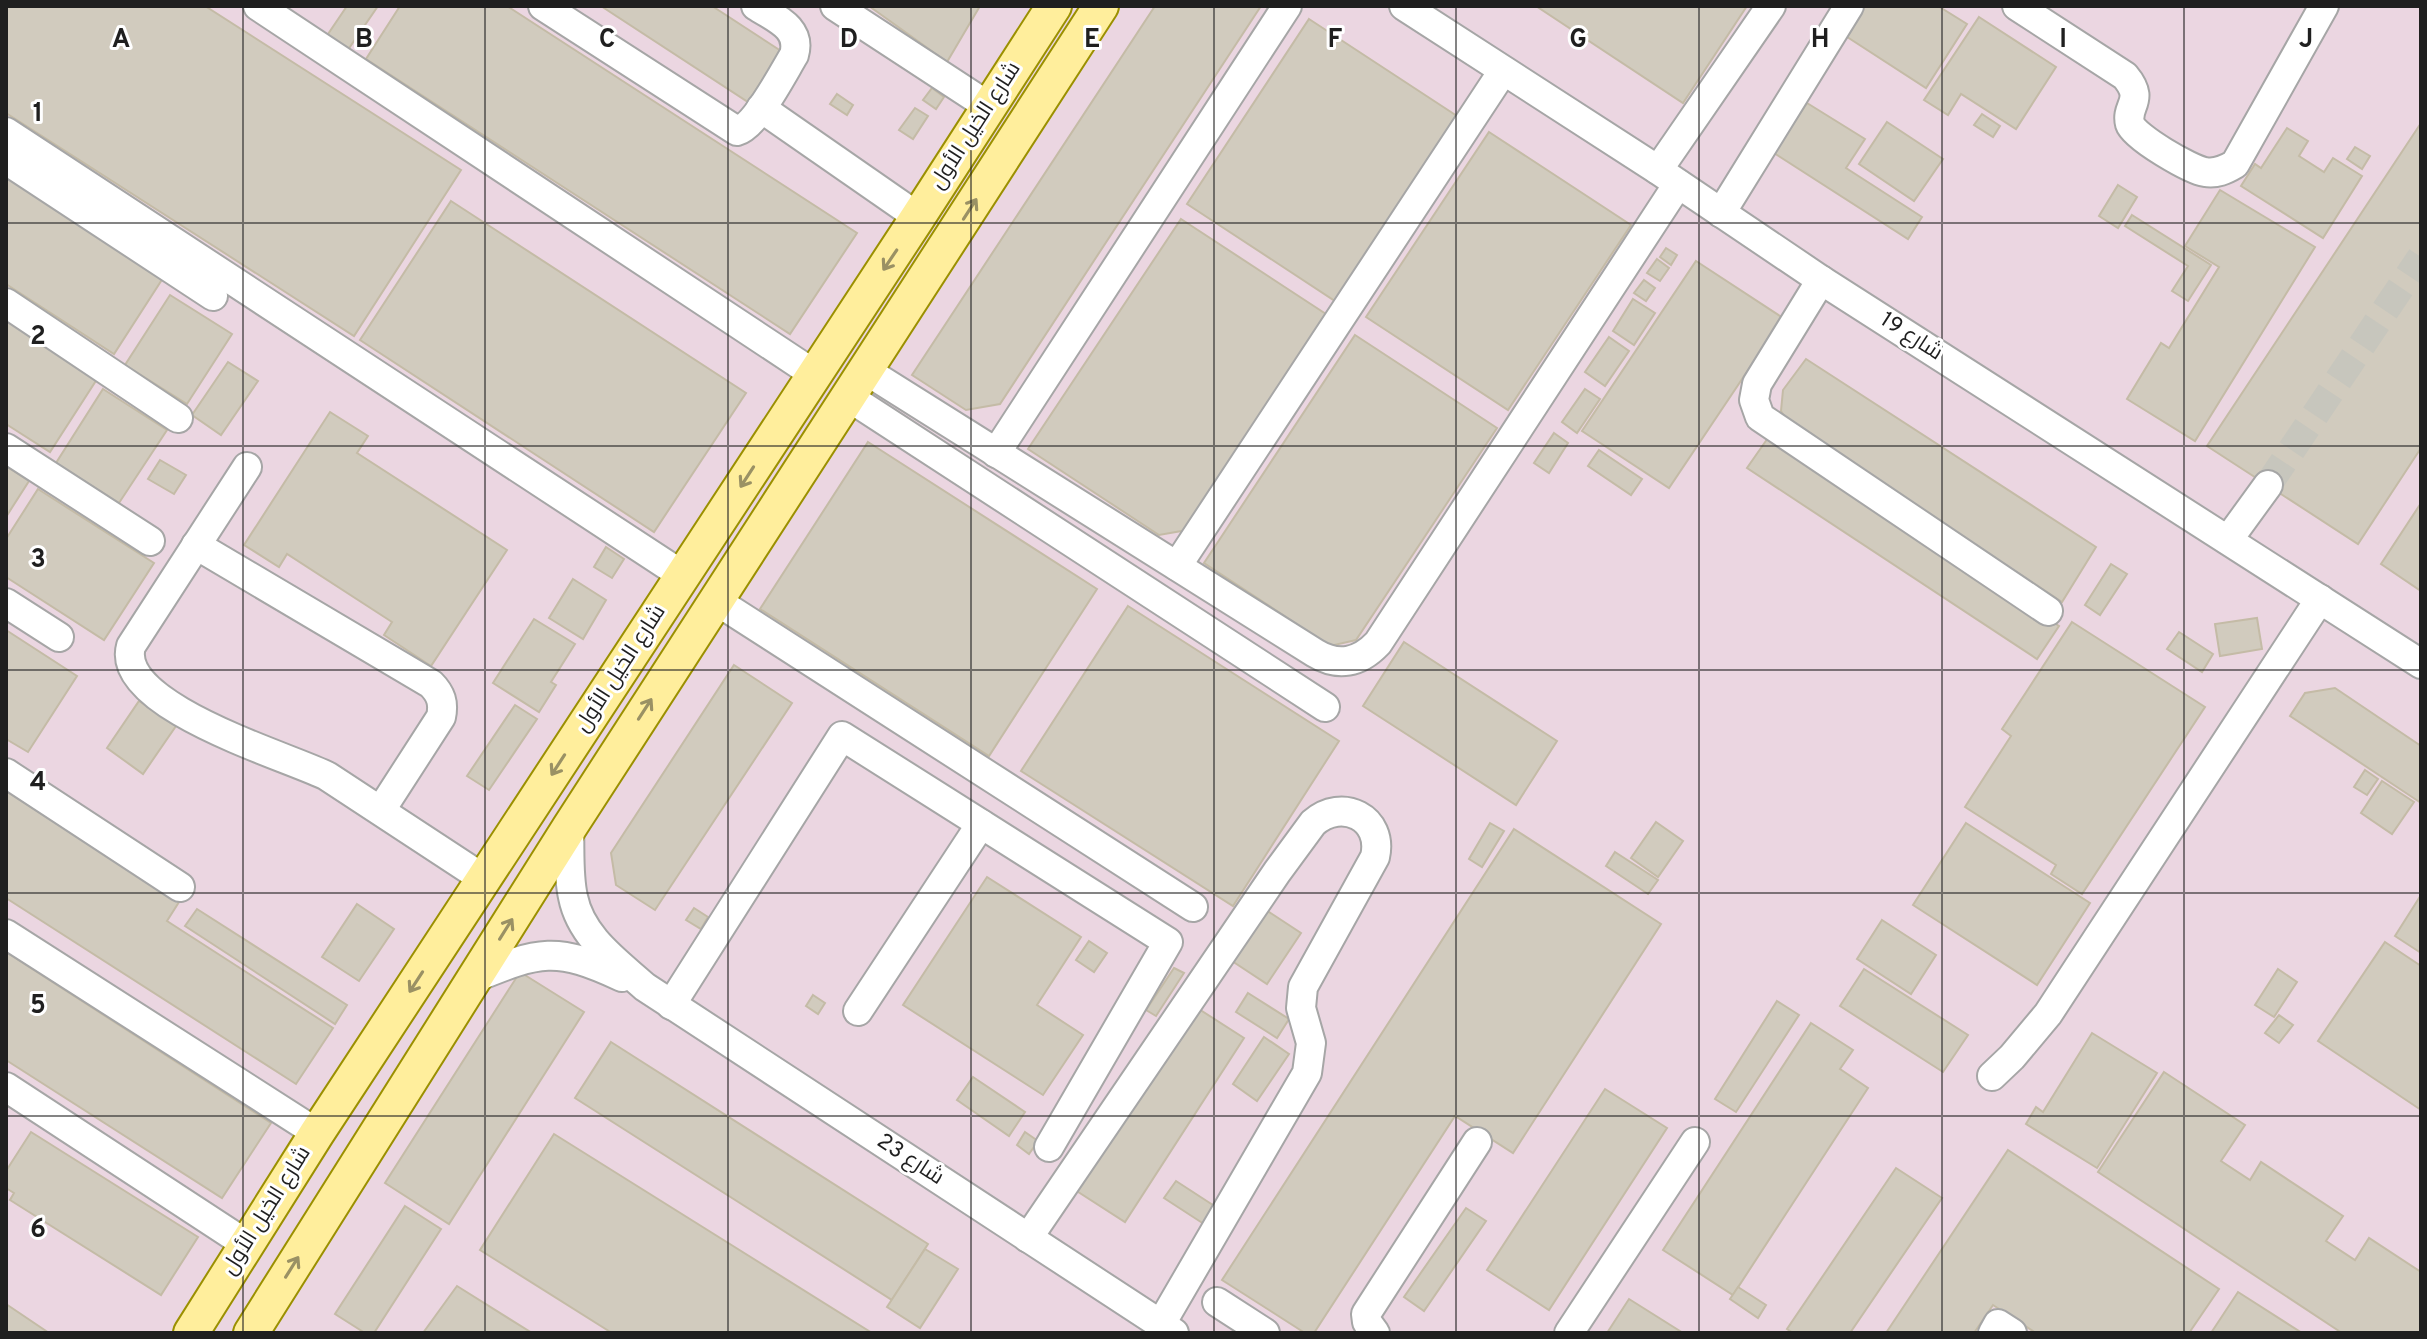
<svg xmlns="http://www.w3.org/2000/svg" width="2427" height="1339" viewBox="0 0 2427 1339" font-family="Overpass,Cairo,sans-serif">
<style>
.industrial{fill:#ebd6e1}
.building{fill:#d1cbbe;stroke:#c4bba6;stroke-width:2}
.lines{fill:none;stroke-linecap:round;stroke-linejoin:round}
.minor-tunnel{stroke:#c7c6bd;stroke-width:28;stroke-dasharray:28 14;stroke-linecap:butt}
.minor-casing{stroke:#a6a6a6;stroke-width:32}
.major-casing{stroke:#9b9000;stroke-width:38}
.minor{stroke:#fff;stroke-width:28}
.major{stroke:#ffee9c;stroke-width:34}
.oneway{stroke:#9a9164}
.grid{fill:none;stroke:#1f1f1f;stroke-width:2;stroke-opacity:0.55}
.labels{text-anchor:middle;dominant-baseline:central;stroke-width:6;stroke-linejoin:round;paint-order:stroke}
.street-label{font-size:22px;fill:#1f1f1f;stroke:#fff}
.grid-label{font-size:26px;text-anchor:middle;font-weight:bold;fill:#1f1f1f;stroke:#fff;stroke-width:6;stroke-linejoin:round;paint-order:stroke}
</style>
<rect width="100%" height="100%" fill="#f1f0e5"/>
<rect class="industrial" x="6" y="6" width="2415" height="1327"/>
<g class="building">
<polygon points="6,6 205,6 461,170 354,336 6,113"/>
<polygon points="347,6 378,6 345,54 324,40"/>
<polygon points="400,6 507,6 857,233 790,334 366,59"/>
<polygon points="601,6 712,6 781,51 748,102"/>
<polygon points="869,6 980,6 947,62"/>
<polygon points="1155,6 1261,6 1000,404 966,410 912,375"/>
<polygon points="1536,6 1747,6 1683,103"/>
<polygon points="1858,6 1938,6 1967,24 1926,88 1841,33"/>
<polygon points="1979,17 2056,67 2016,129 1961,94 1948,115 1924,100"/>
<polygon points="1309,19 1457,116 1335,301 1187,204"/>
<polygon points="932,88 944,97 936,109 923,100"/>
<polygon points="837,94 853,105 847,115 830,104"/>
<polygon points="1807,103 1865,139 1846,168 1922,217 1908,239 1774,153"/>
<polygon points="915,108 928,116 913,139 899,130"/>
<polygon points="1982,114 2000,126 1993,137 1974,125"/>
<polygon points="1887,122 1943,159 1914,201 1859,164"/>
<polygon points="2421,123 2421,448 2358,544 2207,446"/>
<polygon points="2287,128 2308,141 2299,156 2324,172 2333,158 2362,176 2323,238 2241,186 2255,164 2261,168"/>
<polygon points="1489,132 1631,225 1508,410 1366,317"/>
<polygon points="2355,147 2370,156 2362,169 2347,159"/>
<polygon points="6,177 163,278 114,354 6,284"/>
<polygon points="2118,185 2137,197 2118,228 2099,216"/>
<polygon points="2220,190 2315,247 2195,441 2127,399 2161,343 2169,348 2219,267 2185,246"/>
<polygon points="451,201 746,393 654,532 360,340"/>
<polygon points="2132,215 2211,265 2188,301 2172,291 2188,266 2125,226"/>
<polygon points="1181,219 1329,316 1187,530 1159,535 1028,449"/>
<polygon points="1666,248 1677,255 1671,265 1660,257"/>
<polygon points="1657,259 1669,268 1660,281 1647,273"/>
<polygon points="1696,261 1783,318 1669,488 1582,431"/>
<polygon points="1644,280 1655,288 1646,301 1634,293"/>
<polygon points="170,295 232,334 187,404 125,365"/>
<polygon points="1633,299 1655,313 1634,345 1613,331"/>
<polygon points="6,317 99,376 50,452 6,424"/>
<polygon points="1355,335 1497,428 1356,640 1330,646 1204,563"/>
<polygon points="1609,337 1629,351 1605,386 1585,372"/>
<polygon points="1806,359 2096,547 2062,602 1788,422 1781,411 1783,390"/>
<polygon points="228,362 258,381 221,435 192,415"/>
<polygon points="103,389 167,430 119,503 56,463"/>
<polygon points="1585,389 1600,399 1577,433 1562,422"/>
<polygon points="330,412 368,436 357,453 507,550 431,666 384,635 392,622 287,554 279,567 244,545"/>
<polygon points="1554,433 1568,443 1549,473 1534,463"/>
<polygon points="1770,435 2059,626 2037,659 1747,468"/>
<polygon points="868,442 1097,589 989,756 760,609"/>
<polygon points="1599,450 1642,479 1631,495 1588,466"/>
<polygon points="160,460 186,475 174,494 148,479"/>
<polygon points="6,466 29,481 6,517"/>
<polygon points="38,489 154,563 104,640 6,577 6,539"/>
<polygon points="2421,503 2421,591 2381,564"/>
<polygon points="606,547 624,559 612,578 594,567"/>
<polygon points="2111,564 2127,574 2100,615 2085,605"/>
<polygon points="573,579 606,600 583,639 549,618"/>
<polygon points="1128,606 1339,741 1233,906 1021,771"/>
<polygon points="2257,618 2262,649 2220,656 2215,624"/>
<polygon points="534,619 575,644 551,682 556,685 539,712 493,683"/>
<polygon points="2072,622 2205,707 2082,894 2051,874 2056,865 1965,807 2011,736 2002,729"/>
<polygon points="6,630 77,676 28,752 6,739"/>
<polygon points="2179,632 2213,654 2202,672 2167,649"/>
<polygon points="1404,642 1557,741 1516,805 1363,706"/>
<polygon points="734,665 792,703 655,910 616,885 611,853"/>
<polygon points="2335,688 2421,746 2421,803 2290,716 2305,693"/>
<polygon points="139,701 176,726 143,774 107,748"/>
<polygon points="515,705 537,719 489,790 467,776"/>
<polygon points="2365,770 2378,779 2367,795 2354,787"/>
<polygon points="2382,781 2414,802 2392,834 2361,813"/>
<polygon points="6,791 179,902 167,921 333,1028 296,1084 6,898"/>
<polygon points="1656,822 1683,841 1658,877 1631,858"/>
<polygon points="1490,823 1504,831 1482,867 1469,859"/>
<polygon points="1966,823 2090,903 2037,985 1913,905"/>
<polygon points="1514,829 1661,924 1513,1153 1455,1116 1314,1333 1305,1333 1222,1280"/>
<polygon points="1615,852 1658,880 1648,894 1606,866"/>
<polygon points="987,877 1081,937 1037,1005 1083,1035 1043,1095 903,1005"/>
<polygon points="2421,895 2421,953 2395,936"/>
<polygon points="357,904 394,929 359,981 322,957"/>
<polygon points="694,908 708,917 701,929 686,920"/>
<polygon points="197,909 347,1005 335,1024 185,926"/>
<polygon points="1266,910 1301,933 1267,984 1232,961"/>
<polygon points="1882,920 1936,955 1911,994 1857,959"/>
<polygon points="1089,941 1107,953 1094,972 1076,960"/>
<polygon points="2385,942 2421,966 2421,1110 2318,1041"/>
<polygon points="6,952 271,1123 222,1198 6,1060"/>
<polygon points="1174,968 1184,973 1156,1016 1146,1010"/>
<polygon points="1864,969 1968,1035 1943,1072 1840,1006"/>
<polygon points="2278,969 2297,982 2274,1017 2255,1005"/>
<polygon points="520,972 584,1012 449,1224 385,1183"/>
<polygon points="1248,993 1289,1019 1277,1038 1236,1012"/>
<polygon points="813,995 825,1003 818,1014 806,1006"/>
<polygon points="1777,1001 1799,1015 1736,1112 1715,1099"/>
<polygon points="1191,1004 1244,1038 1125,1222 1072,1188"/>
<polygon points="2279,1015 2293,1025 2279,1043 2265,1033"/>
<polygon points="1811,1023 1853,1050 1840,1069 1868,1088 1733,1295 1663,1250"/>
<polygon points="2092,1033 2157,1073 2097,1168 2026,1124 2036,1107 2043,1112"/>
<polygon points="1264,1037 1289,1054 1257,1101 1233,1084"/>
<polygon points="611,1042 928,1244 892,1300 575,1098"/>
<polygon points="2164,1072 2245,1125 2221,1161 2250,1180 2261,1162 2343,1216 2326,1241 2355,1260 2369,1238 2421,1272 2421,1333 2342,1333 2098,1172"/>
<polygon points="973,1077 1025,1112 1009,1136 957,1100"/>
<polygon points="1605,1089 1667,1128 1549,1310 1487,1270"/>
<polygon points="31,1132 198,1237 161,1295 10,1200 14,1193 6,1188 6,1171"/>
<polygon points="1025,1132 1038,1141 1029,1154 1017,1145"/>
<polygon points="554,1134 872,1333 612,1333 480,1250"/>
<polygon points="2008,1150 2219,1289 2189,1333 2036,1333 1993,1305 1974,1333 1886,1333"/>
<polygon points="1896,1168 1942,1198 1850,1333 1793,1333 1787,1329"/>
<polygon points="1176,1181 1219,1209 1207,1226 1164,1198"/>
<polygon points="405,1206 441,1229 374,1333 365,1333 335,1314"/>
<polygon points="1466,1208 1486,1221 1424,1311 1404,1297"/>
<polygon points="925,1249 958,1269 920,1328 887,1307"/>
<polygon points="457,1286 532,1333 423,1333"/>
<polygon points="1738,1287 1766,1305 1758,1318 1730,1299"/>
<polygon points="2238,1292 2302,1333 2211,1333"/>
<polygon points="1629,1299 1683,1333 1607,1333"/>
<polygon points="6,1304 49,1333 6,1333"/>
</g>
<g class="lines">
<polyline class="minor-tunnel" points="2268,485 2421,257"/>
<defs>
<g id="minor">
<polyline points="258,6 814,374"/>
<path d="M543,6L737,131C756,126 783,73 794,55C802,28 775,18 756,6"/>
<polyline points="835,6 988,106"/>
<polyline points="1404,6 1658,170 1821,280 2421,664"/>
<path d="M2017,6L2125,76C2146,101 2125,105 2130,124C2134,137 2191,170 2205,172C2216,174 2225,170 2235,164L2324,6"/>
<polyline points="761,108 918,217"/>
<polyline points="6,132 682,575"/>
<polyline points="6,160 213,296"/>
<polyline points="1658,170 1771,6"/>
<polyline points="1721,213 1849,6"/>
<polyline points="1821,280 1757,384 1754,400 1760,417 2048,611"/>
<polyline points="6,303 178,418"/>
<path d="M865,370L1315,653C1338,667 1359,663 1378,643L1678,184"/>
<polyline points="847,396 1325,707"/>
<polyline points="6,448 150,541"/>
<polyline points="996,453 1287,6"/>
<path d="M247,467L131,646C114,706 287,756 327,776L484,879"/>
<polyline points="2228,540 2268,485"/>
<path d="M196,545L431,684C441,694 444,703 441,717L381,810"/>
<polyline points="1177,566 1503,71"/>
<polyline points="715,600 1193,907"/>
<polyline points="6,603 59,637"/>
<polyline points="6,773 180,887"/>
<path d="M569,828C570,850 568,875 573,897C581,937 616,961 645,987L1174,1333"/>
<polyline points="6,934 317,1133"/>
<path d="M474,978C540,951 556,946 622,977"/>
<polyline points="671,1005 842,736 1168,942 1049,1147"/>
<polyline points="858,1011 981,824"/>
<polyline points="1992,1076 2012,1057 2048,1014 2320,599"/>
<polyline points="6,1087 246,1244"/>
<path d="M1028,1238L1277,872L1313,823C1342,797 1384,818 1375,857L1303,987L1301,1008L1311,1043L1307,1073L1161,1324"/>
<polyline points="1217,1302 1265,1333"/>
<polyline points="1375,1333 1367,1322 1366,1314 1477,1142"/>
<polyline points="1569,1333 1695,1142"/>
<polyline points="1993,1333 1998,1324 2012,1333"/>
</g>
<g id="major">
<polyline points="191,1333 317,1133 918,217 1054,6"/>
<polyline points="251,1333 569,828 1101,6"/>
</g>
</defs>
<use href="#minor" class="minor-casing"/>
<use href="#major" class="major-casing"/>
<use href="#minor" class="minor"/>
<use href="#major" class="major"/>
</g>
<defs><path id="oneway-shaft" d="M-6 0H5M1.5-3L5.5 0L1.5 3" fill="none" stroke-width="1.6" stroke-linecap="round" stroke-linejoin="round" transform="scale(2)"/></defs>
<g class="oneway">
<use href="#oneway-shaft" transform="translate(970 209) rotate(-57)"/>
<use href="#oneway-shaft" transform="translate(890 260) rotate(124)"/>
<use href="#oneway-shaft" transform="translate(747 477) rotate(123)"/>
<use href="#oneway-shaft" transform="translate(645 709) rotate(-57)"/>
<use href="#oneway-shaft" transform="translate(558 765) rotate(123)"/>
<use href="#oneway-shaft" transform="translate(506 929) rotate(-58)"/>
<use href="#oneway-shaft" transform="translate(416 982) rotate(123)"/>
<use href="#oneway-shaft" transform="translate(292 1267) rotate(-58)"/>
</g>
<path class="grid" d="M243,6V1333M485,6V1333M728,6V1333M971,6V1333M1214,6V1333M1456,6V1333M1699,6V1333M1942,6V1333M2184,6V1333M6,223H2421M6,446H2421M6,670H2421M6,893H2421M6,1116H2421"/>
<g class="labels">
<g class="street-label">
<text transform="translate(976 126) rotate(-57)">شارع الخيل الأول</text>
<text transform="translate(1911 337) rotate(33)">شارع 19</text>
<text transform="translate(621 669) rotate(-57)">شارع الخيل الأول</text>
<text transform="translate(910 1160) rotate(33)">شارع 23</text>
<text transform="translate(267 1211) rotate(-58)">شارع الخيل الأول</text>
</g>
</g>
<g class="grid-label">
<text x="121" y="47">A</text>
<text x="364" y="47">B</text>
<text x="607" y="47">C</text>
<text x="849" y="47">D</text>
<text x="1092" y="47">E</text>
<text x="1335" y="47">F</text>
<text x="1578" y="47">G</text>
<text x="1820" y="47">H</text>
<text x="2063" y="47">I</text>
<text x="2306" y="47">J</text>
<text x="38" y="121">1</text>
<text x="38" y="344">2</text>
<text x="38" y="567">3</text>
<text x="38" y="790">4</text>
<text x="38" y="1013">5</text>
<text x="38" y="1237">6</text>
</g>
<rect width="2427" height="1339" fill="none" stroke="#1f1f1f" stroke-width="16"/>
</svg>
